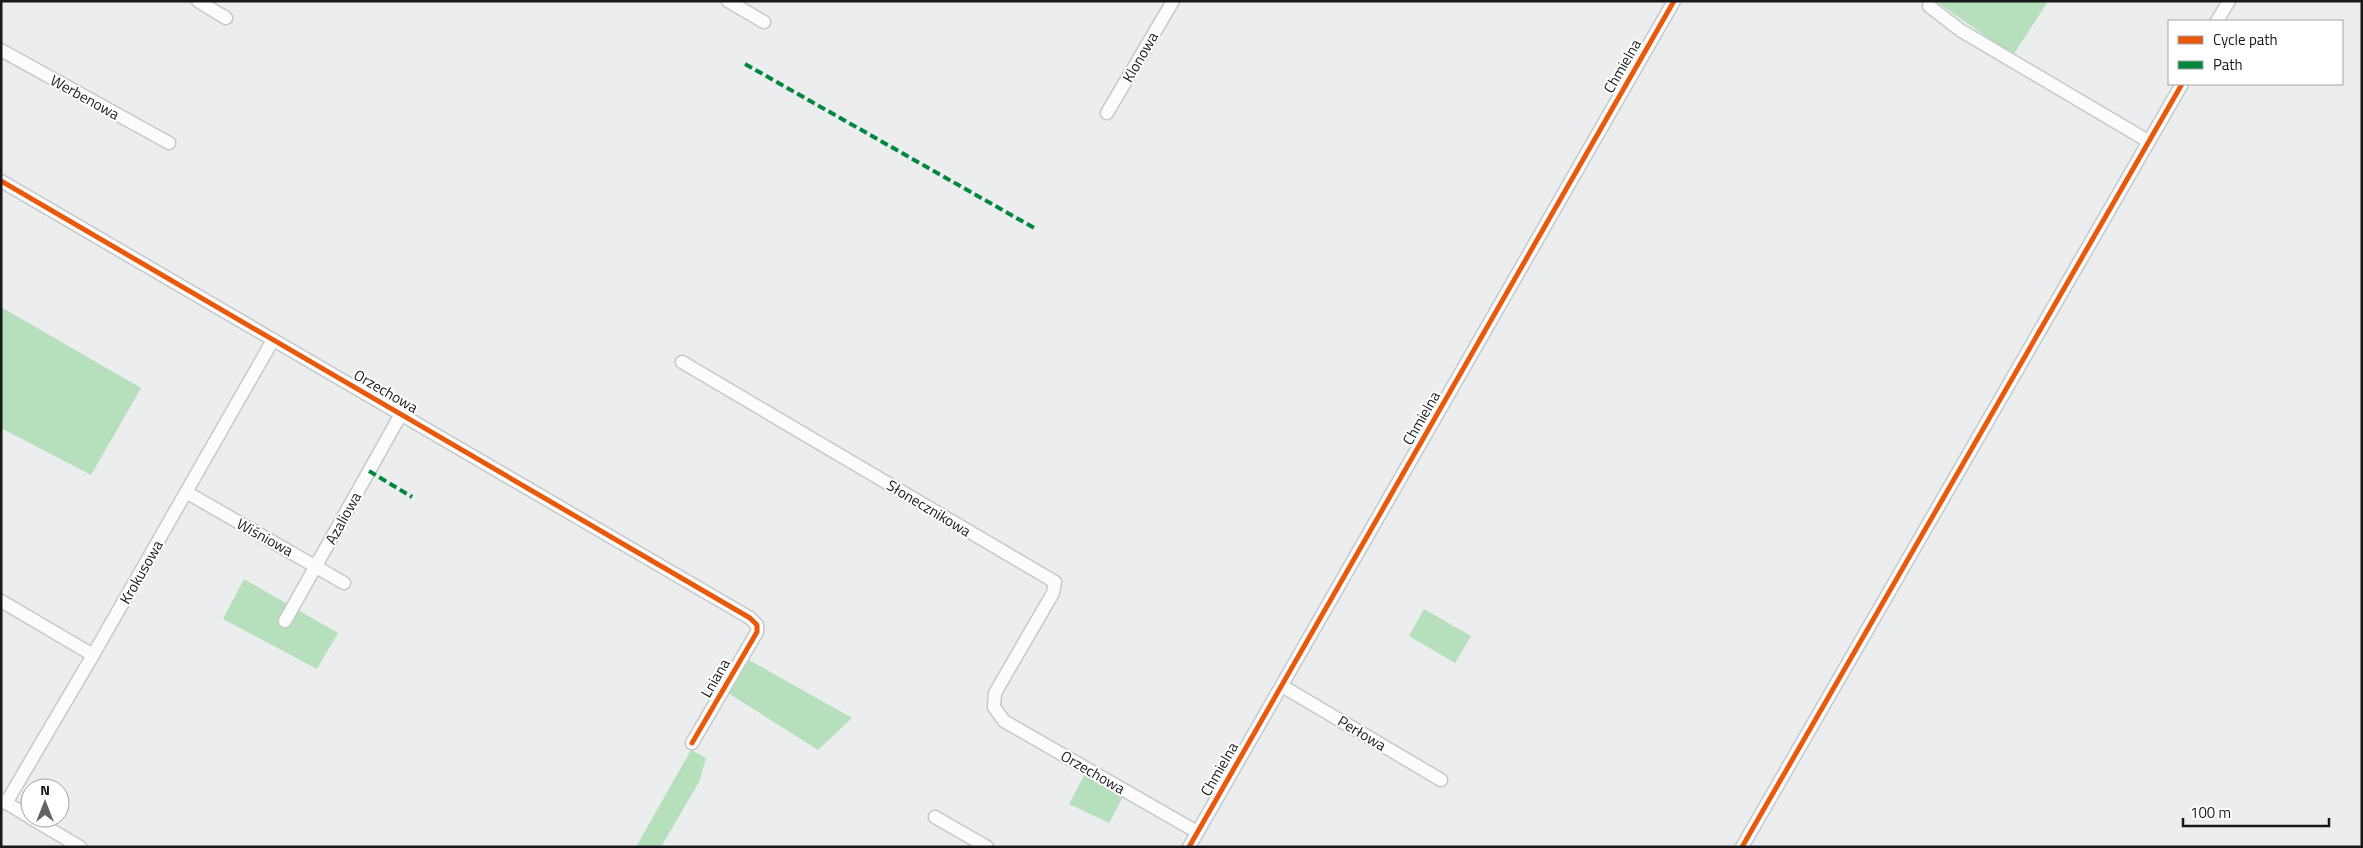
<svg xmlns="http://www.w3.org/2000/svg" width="2363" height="848" viewBox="0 0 2363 848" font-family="'Titillium Web',sans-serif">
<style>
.green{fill:#b6e0bc}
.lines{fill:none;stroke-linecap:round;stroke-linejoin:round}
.minor-casing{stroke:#c6c8c9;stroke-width:15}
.minor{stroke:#fcfcfd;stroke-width:12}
.quiet{stroke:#00873e;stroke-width:4;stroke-dasharray:8 4;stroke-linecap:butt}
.cycleway-casing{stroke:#fff;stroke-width:8}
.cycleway{stroke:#e8590c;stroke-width:5}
.labels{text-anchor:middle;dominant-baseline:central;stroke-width:4;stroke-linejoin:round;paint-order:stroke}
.street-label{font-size:15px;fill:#17181a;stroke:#fff}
</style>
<rect width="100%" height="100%" fill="#ebedef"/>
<g class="green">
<polygon points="1935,1 2043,1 2047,3 2013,55"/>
<polygon points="1,307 141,388 91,475 1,428"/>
<polygon points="244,579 338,633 317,669 223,619"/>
<polygon points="1424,609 1471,636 1455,663 1409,636"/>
<polygon points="749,660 852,718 818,750 728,693"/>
<polygon points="691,750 706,758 699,782 661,847 636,847"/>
<polygon points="1085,774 1124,795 1109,823 1069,804"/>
</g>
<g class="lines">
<defs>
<g id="minor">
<polyline points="198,1 226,18"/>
<polyline points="728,1 764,22"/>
<polyline points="1929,6 1960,30 2148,141"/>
<polyline points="2217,21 2229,1"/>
<polyline points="1,50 169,143"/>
<polyline points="1107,113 1173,1"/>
<polyline points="1,181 750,618 757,625 757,632 692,743"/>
<polyline points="682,362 1055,582 1053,593 995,693 994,707 1004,721 1197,832"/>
<polyline points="186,492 344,583"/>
<polyline points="1,601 93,655"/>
<polyline points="285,621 401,414"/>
<polyline points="1282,686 1441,780"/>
<polyline points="1,800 30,817"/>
<polyline points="6,803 93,655 273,340"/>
<polyline points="935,817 987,847"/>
<polyline points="31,818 80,847"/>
<polyline points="1189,847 1674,1"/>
<polyline points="1742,847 2182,84"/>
</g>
</defs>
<use href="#minor" class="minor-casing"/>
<use href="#minor" class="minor"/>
<g class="quiet">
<polyline points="745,64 1036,229"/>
<polyline points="369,471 412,497"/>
</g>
<defs>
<g id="cycleway">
<polyline points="1,181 750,618 757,625 757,632 692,743"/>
<polyline points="1189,847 1674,1"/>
<polyline points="1742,847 2182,84"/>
</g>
</defs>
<use href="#cycleway" class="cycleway-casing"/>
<use href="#cycleway" class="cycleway"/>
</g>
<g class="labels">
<g class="street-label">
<text transform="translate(1140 57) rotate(-60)">Klonowa</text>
<text transform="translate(1622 66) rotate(-60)">Chmielna</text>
<text transform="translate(85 97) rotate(29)">Werbenowa</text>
<text transform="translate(386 391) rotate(30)">Orzechowa</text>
<text transform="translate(1421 418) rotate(-60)">Chmielna</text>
<text transform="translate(929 508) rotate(31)">Słonecznikowa</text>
<text transform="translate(343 518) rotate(-61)">Azaliowa</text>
<text transform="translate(265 537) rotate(29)">Wiśniowa</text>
<text transform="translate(141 572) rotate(-60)">Krokusowa</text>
<text transform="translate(715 678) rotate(-60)">Lniana</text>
<text transform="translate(1362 733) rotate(31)">Perłowa</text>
<text transform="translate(1219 769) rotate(-60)">Chmielna</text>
<text transform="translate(1093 772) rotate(30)">Orzechowa</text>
</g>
</g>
<rect width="2363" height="848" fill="none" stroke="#17181a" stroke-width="5"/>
<rect x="2168" y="20" width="175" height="65" fill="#ffffff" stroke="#a2a3a3"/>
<rect x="2178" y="36" width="25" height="8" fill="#e8590c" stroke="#a2a3a3"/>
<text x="2213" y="45" font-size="15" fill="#17181a">Cycle path</text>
<rect x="2178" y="61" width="25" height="8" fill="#00873e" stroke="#a2a3a3"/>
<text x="2213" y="70" font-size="15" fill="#17181a">Path</text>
<g transform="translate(45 803)"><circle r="24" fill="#ffffff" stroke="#a2a3a3"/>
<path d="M0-4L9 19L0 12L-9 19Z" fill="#616365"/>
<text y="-8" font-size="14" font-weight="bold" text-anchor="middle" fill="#17181a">N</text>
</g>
<path d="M2183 818v8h146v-8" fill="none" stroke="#17181a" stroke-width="2.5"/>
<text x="2190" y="818" font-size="15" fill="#17181a" stroke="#ffffff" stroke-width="4" paint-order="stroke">100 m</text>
</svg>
